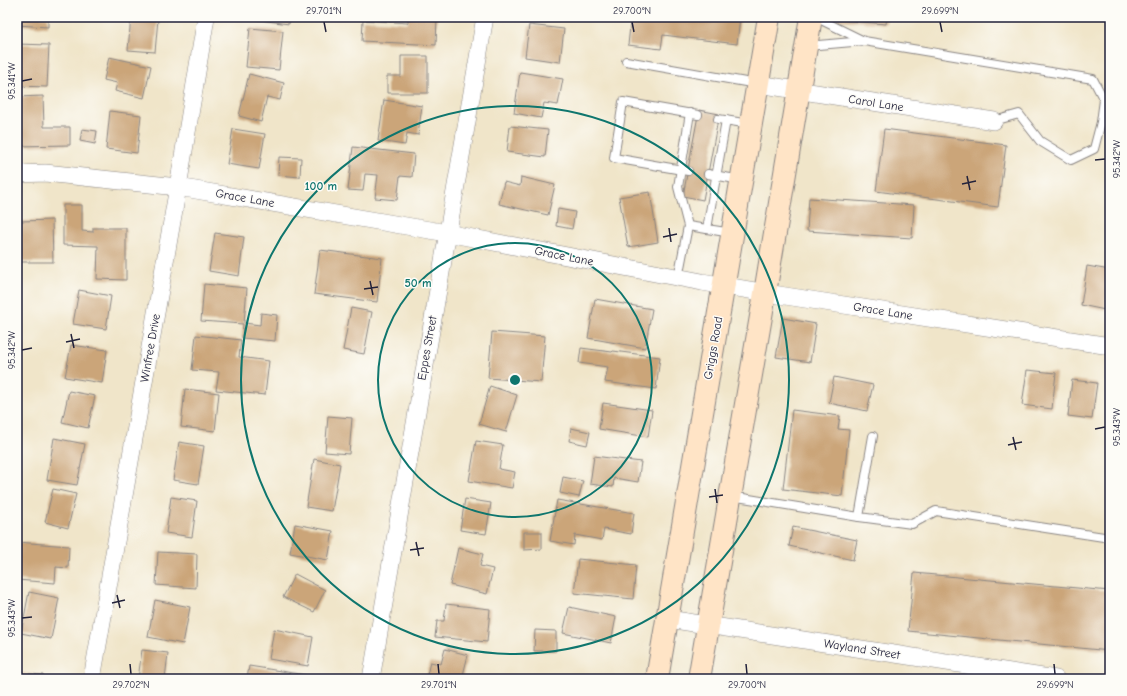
<svg xmlns="http://www.w3.org/2000/svg" width="1127" height="696" viewBox="0 0 1127 696" font-family="'Comic Neue',sans-serif">
<style>
.building{fill:#cba579}
.lines{fill:none;stroke-linecap:round;stroke-linejoin:round}
.lane-casing{stroke:#898482;stroke-width:10}
.street-casing{stroke:#898482;stroke-width:18}
.secondary-casing{stroke:#898482;stroke-width:24}
.lane{stroke:#fff;stroke-width:8}
.street{stroke:#fff;stroke-width:17}
.secondary{stroke:#ffe4c6;stroke-width:22}
.ticks{fill:none;stroke:#22223b;stroke-width:1.5}
.ring{fill:none;stroke:#0f766e;stroke-width:2}
.labels{text-anchor:middle;dominant-baseline:central;stroke-width:3;stroke-linejoin:round;paint-order:stroke}
.street-label{font-size:12px;fill:#22223b;stroke:#fdfcf7}
.centre{fill:#0f766e;stroke:#fdfcf7;stroke-width:2}
.ring-label{font-size:12px;text-anchor:middle;font-weight:bold;fill:#0f766e;stroke:#fdfcf7;stroke-width:3;stroke-linejoin:round;paint-order:stroke}
.neatline{fill:none;stroke:#22223b;stroke-width:1.5}
.ticks-label{font-size:10px;text-anchor:middle;fill:#22223b}
</style>
<rect width="100%" height="100%" fill="#fdfcf7"/>
<filter id="ink" filterUnits="userSpaceOnUse"><feTurbulence type="fractalNoise" baseFrequency=".025" numOctaves="2"/><feDisplacementMap in="SourceGraphic" scale="8" xChannelSelector="R" yChannelSelector="G"/><feConvolveMatrix kernelMatrix="1 2 1 2 8 2 1 2 1" color-interpolation-filters="sRGB"/></filter>
<filter id="wash" filterUnits="userSpaceOnUse"><feTurbulence type="fractalNoise" baseFrequency=".012" numOctaves="4" result="noise"/><feDisplacementMap in="SourceGraphic" scale="16" xChannelSelector="R" yChannelSelector="G"/><feGaussianBlur stdDeviation="0.9" result="paint"/><feColorMatrix in="noise" values="0 0 0 0 0 0 0 0 0 0 0 0 0 0 0 0 0 1.4 0 .05"/><feComposite in="paint" operator="in"/></filter>
<g filter="url(#wash)">
<rect width="100%" height="100%" fill="#f0e5c9"/>
<g id="blocks">
<g class="building">
<polygon points="17,17 48,17 48,27 17,25"/>
<polygon points="131,17 158,19 155,52 128,50"/>
<polygon points="253,17 290,17 289,24 252,19"/>
<polygon points="408,17 437,17 436,45 362,41 363,20 408,23"/>
<polygon points="631,17 740,17 737,44 663,35 661,49 628,45"/>
<polygon points="837,17 887,17 886,24 837,20"/>
<polygon points="529,25 564,29 560,62 525,57"/>
<polygon points="250,28 283,31 279,70 246,67"/>
<polygon points="17,44 49,45 47,87 17,86"/>
<polygon points="401,56 428,56 428,93 387,93 387,76 401,76"/>
<polygon points="109,57 151,66 144,98 115,91 117,83 104,80"/>
<polygon points="520,72 563,79 558,105 544,103 541,118 514,113"/>
<polygon points="249,74 284,83 280,100 267,97 261,122 239,116"/>
<polygon points="43,96 44,127 70,127 70,145 17,146 17,97"/>
<polygon points="384,100 422,106 418,135 407,133 405,145 378,141"/>
<polygon points="699,110 719,114 703,200 683,196"/>
<polygon points="110,111 141,115 137,153 106,149"/>
<polygon points="510,126 548,130 545,157 507,152"/>
<polygon points="82,129 97,131 95,144 80,141"/>
<polygon points="233,129 265,134 259,169 227,164"/>
<polygon points="884,129 1006,145 998,207 876,191"/>
<polygon points="353,147 414,154 412,177 400,176 397,200 375,198 378,175 365,174 363,191 348,190"/>
<polygon points="279,157 301,158 300,177 278,175"/>
<polygon points="521,177 555,185 548,215 499,204 504,182 520,186"/>
<polygon points="650,192 658,242 628,247 619,197"/>
<polygon points="809,198 914,205 912,238 807,231"/>
<polygon points="63,205 82,205 82,231 93,232 93,228 126,228 126,280 97,279 98,246 63,245"/>
<polygon points="558,209 575,212 572,229 556,226"/>
<polygon points="52,220 53,262 21,262 21,221"/>
<polygon points="215,233 244,237 239,276 209,271"/>
<polygon points="320,250 382,258 377,302 314,294"/>
<polygon points="1087,266 1110,270 1110,280 1105,310 1081,305"/>
<polygon points="204,284 247,288 244,323 260,325 261,313 277,315 275,341 242,338 243,324 201,321"/>
<polygon points="79,290 111,296 106,329 73,324"/>
<polygon points="595,299 652,309 645,348 588,338"/>
<polygon points="351,308 372,312 364,354 343,350"/>
<polygon points="783,318 816,324 810,362 776,357"/>
<polygon points="492,332 545,336 541,382 488,378"/>
<polygon points="196,335 241,340 239,357 269,361 265,395 216,390 219,372 192,370"/>
<polygon points="71,345 107,350 102,383 65,377"/>
<polygon points="581,348 612,352 613,351 660,357 656,389 605,382 608,367 579,363"/>
<polygon points="1027,370 1056,373 1052,409 1022,405"/>
<polygon points="834,377 873,385 867,411 829,403"/>
<polygon points="1072,380 1097,383 1092,419 1068,416"/>
<polygon points="490,386 517,395 506,432 479,424"/>
<polygon points="185,389 219,393 215,431 181,427"/>
<polygon points="69,391 95,396 88,428 62,422"/>
<polygon points="603,403 652,410 648,437 599,429"/>
<polygon points="792,410 840,416 838,429 849,430 842,496 783,489"/>
<polygon points="328,416 352,418 349,454 325,452"/>
<polygon points="571,428 590,432 587,445 569,441"/>
<polygon points="54,438 85,444 77,485 47,480"/>
<polygon points="476,441 503,445 499,469 515,472 512,488 469,481"/>
<polygon points="179,442 204,446 198,484 173,480"/>
<polygon points="594,456 641,462 638,482 614,478 613,487 590,484"/>
<polygon points="314,459 340,464 332,511 306,507"/>
<polygon points="563,477 583,481 579,497 560,493"/>
<polygon points="53,489 76,494 68,528 45,522"/>
<polygon points="171,497 197,501 192,537 166,533"/>
<polygon points="465,499 491,503 486,534 460,530"/>
<polygon points="557,500 634,513 631,534 604,529 602,540 575,535 574,545 550,541"/>
<polygon points="295,524 333,531 328,560 290,553"/>
<polygon points="793,527 857,540 853,560 789,546"/>
<polygon points="524,532 542,532 542,549 524,550"/>
<polygon points="17,542 69,546 68,568 56,567 55,583 17,580"/>
<polygon points="458,548 483,554 480,566 493,569 487,594 450,585"/>
<polygon points="158,552 197,554 196,588 156,585"/>
<polygon points="578,559 636,565 633,599 574,593"/>
<polygon points="914,573 1110,591 1110,651 908,631"/>
<polygon points="295,574 325,590 314,612 283,597"/>
<polygon points="29,592 59,598 51,639 21,633"/>
<polygon points="155,600 190,607 183,644 148,637"/>
<polygon points="446,604 490,609 487,642 435,637 437,621 444,621"/>
<polygon points="569,607 616,617 611,643 563,633"/>
<polygon points="274,629 313,637 308,666 269,659"/>
<polygon points="535,630 556,631 556,651 534,651"/>
<polygon points="445,649 468,655 462,679 426,679 430,662 441,664"/>
<polygon points="142,650 168,653 165,679 138,679"/>
<polygon points="249,666 306,675 305,679 247,679"/>
<polygon points="17,673 43,675 43,679 17,679"/>
</g>
</g>
</g>
<g filter="url(#ink)">
<use href="#blocks" fill-opacity="0" stroke="#898482" stroke-width="1"/>
<g class="lines">
<defs>
<g id="lane">
<polyline points="815,17 864,41"/>
<polyline points="807,46 864,41 1093,79 1104,100 1101,122 1094,149 1071,160 1040,141 1019,114 994,121"/>
<polyline points="626,61 757,84"/>
<polyline points="718,119 750,124"/>
<polyline points="688,171 614,158 623,102 698,115"/>
<polyline points="708,174 741,180"/>
<polyline points="688,226 732,233"/>
<polyline points="707,229 726,120"/>
<polyline points="678,278 688,226 678,187 690,113"/>
<polyline points="873,436 859,517 912,524 936,511 1110,538"/>
<polyline points="731,496 859,517"/>
</g>
<g id="street">
<polyline points="758,84 994,121"/>
<polyline points="17,174 45,173 178,187 447,233 702,282 779,295 1110,346"/>
<polyline points="668,619 1056,679"/>
<polyline points="92,679 178,187 206,17"/>
<polyline points="371,679 485,17"/>
</g>
<g id="secondary">
<polyline points="657,679 769,17"/>
<polyline points="699,679 765,293 811,17"/>
</g>
</defs>
<use href="#lane" class="lane-casing"/>
<use href="#street" class="street-casing"/>
<use href="#secondary" class="secondary-casing"/>
<use href="#lane" class="lane"/>
<use href="#street" class="street"/>
<use href="#secondary" class="secondary"/>
</g>
</g>
<path class="ticks" d="M324,22L326,32M632,22L634,32M940,22L942,32M22,81L32,79M1095,160L1105,159M967,176L970,190M962,184L976,181M669,228L671,242M663,237L677,234M370,281L373,295M364,289L378,287M71,334L74,348M66,342L80,339M22,350L32,348M1095,429L1105,427M1013,437L1016,450M1008,445L1022,442M715,489L717,503M709,497L723,495M416,542L419,556M410,550L424,548M117,595L120,608M112,603L125,600M22,618L32,617M130,664L131,674M438,664L439,674M746,664L747,674M1054,664L1055,674"/>
<g class="ring">
<circle cx="515" cy="380" r="137"/>
<circle cx="515" cy="380" r="274"/>
</g>
<g class="labels">
<g class="street-label">
<text transform="translate(876 103) rotate(9)">Carol Lane</text>
<text transform="translate(245 198) rotate(10)">Grace Lane</text>
<text transform="translate(564 256) rotate(11)">Grace Lane</text>
<text transform="translate(883 311) rotate(9)">Grace Lane</text>
<text transform="translate(150 348) rotate(-80)">Winfree Drive</text>
<text transform="translate(427 348) rotate(-80)">Eppes Street</text>
<text transform="translate(713 348) rotate(-80)">Griggs Road</text>
<text transform="translate(862 649) rotate(9)">Wayland Street</text>
</g>
</g>
<circle cx="515" cy="380" r="6" class="centre"/>
<g class="ring-label">
<text x="321" y="190">100 m</text>
<text x="418" y="287">50 m</text>
</g>
<rect width="1127" height="696" fill="none" stroke="#fdfcf7" stroke-width="44"/>
<rect x="22" y="22" width="1083" height="652" class="neatline"/>
<g class="ticks-label">
<text x="324" y="14">29.701°N</text>
<text x="632" y="14">29.700°N</text>
<text x="940" y="14">29.699°N</text>
<text transform="translate(11 81) rotate(-90)" y="4">95.341°W</text>
<text transform="translate(1116 159) rotate(-90)" y="4">95.342°W</text>
<text transform="translate(11 350) rotate(-90)" y="4">95.342°W</text>
<text transform="translate(1116 427) rotate(-90)" y="4">95.343°W</text>
<text transform="translate(11 618) rotate(-90)" y="4">95.343°W</text>
<text x="131" y="688">29.702°N</text>
<text x="439" y="688">29.701°N</text>
<text x="747" y="688">29.700°N</text>
<text x="1055" y="688">29.699°N</text>
</g>
</svg>
